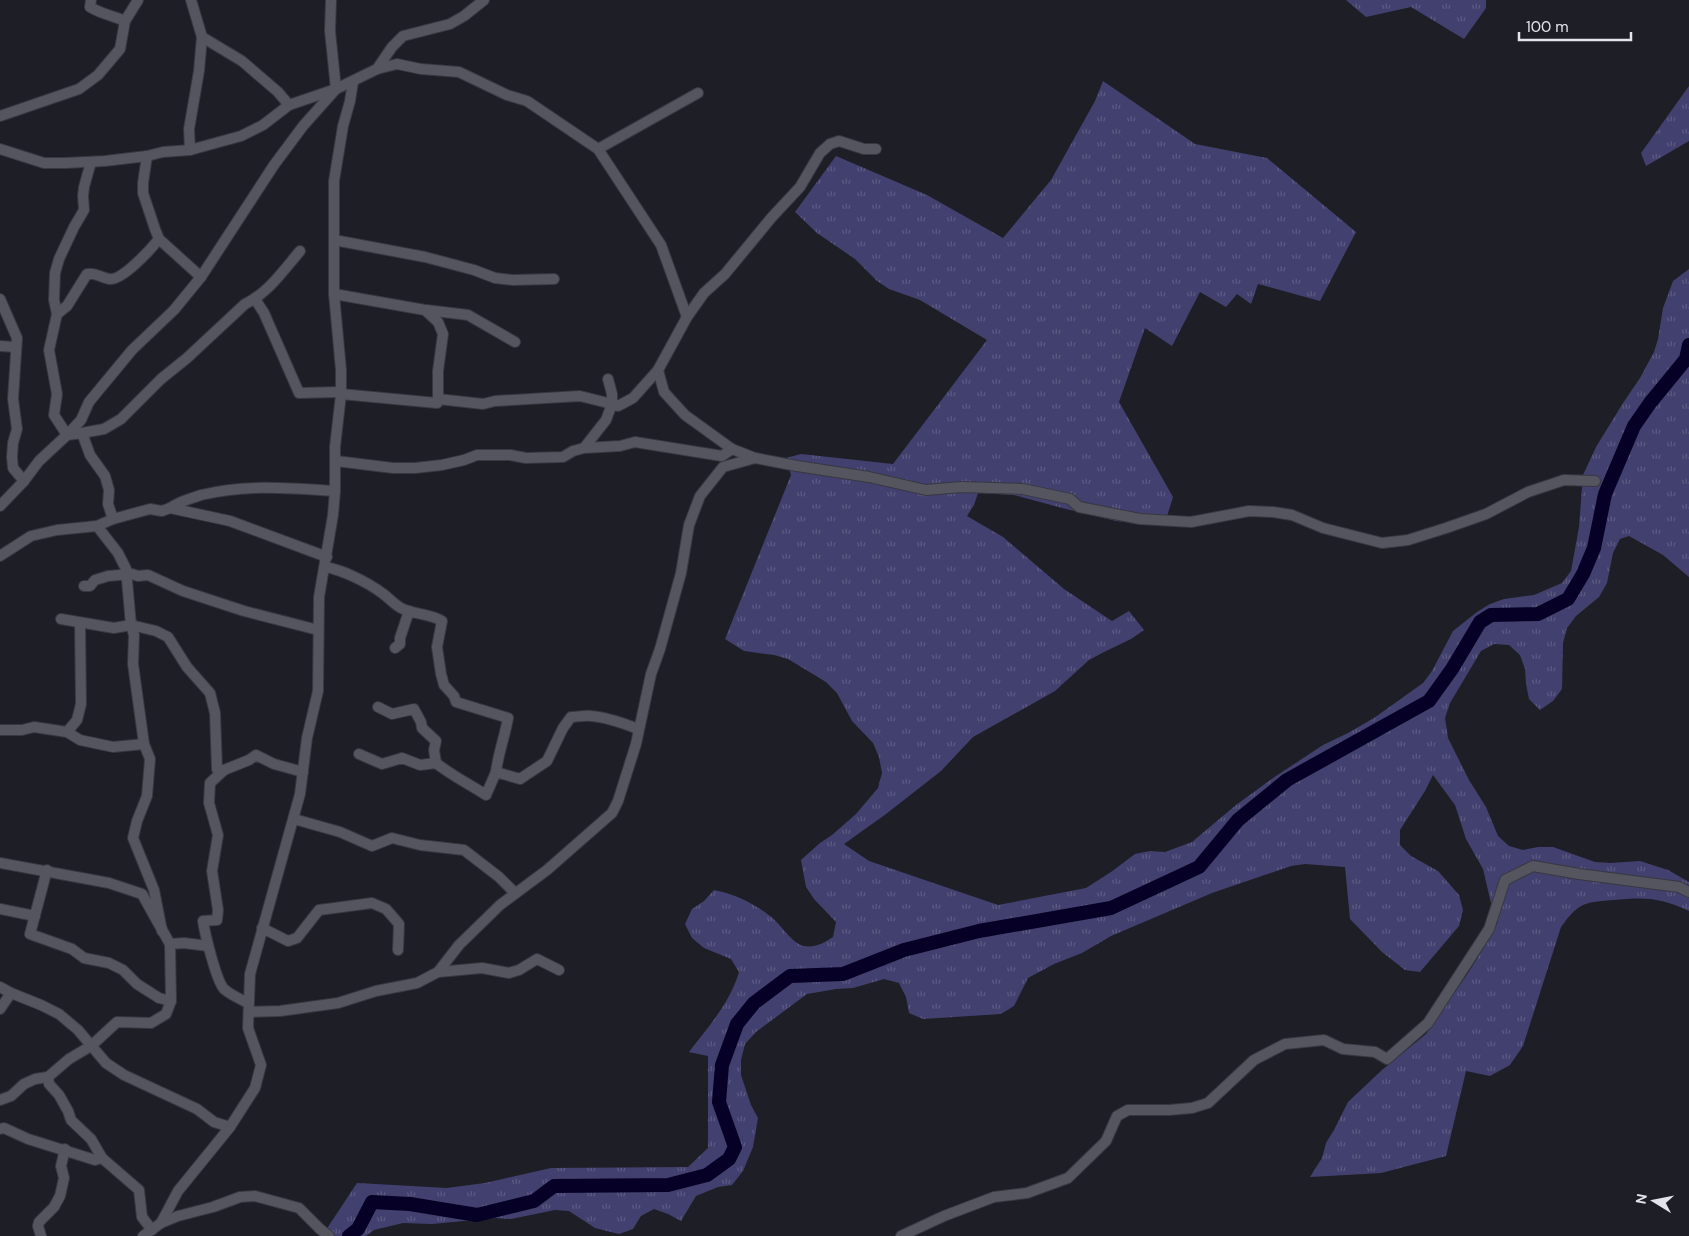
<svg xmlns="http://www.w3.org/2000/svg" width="1689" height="1236" viewBox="0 0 1689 1236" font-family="'DM Sans',sans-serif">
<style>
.grass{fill:url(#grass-tufts)}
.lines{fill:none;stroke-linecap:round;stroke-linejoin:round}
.river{stroke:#070026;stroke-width:14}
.minor-casing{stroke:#383840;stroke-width:12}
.minor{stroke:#555560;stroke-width:10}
</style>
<defs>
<pattern id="grass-tufts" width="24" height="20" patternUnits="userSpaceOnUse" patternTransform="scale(1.25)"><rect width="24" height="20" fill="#42406e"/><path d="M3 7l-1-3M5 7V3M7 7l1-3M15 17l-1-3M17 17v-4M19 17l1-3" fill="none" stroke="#5d5b83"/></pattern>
</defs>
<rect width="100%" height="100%" fill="#1e1e27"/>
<g class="grass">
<polygon points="1346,0 1486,0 1486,8 1464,39 1411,7 1366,17"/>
<path d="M1103,81L1195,144L1267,158L1356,232L1320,301L1258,284L1251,304L1237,294L1226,307L1200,292L1172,346L1145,328L1119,402L1173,497L1164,526L1116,521L1066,509L1014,495L978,493L974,505L967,516L1003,537L1064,589L1112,621L1129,611L1144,630L1131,639L1104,652L1089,660L1055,691L973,737L941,771L886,814L844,844L869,861L998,905L1086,888L1111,872L1135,854L1150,851L1165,852L1192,842L1236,805L1273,778L1323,745L1348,733L1374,718L1423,683L1432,671L1453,631L1477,612L1490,604L1504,599L1534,595L1562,583L1571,571L1579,527L1583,475L1596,447L1623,403L1640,378L1654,352L1658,339L1663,308L1673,281L1689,269V577L1663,555L1629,536L1620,539L1613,553L1607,583L1599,597L1576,616L1567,628L1563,643L1562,689L1553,701L1540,710L1529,699L1526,684L1525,669L1520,655L1509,645L1494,644L1481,651L1450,703L1445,718L1448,738L1469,780L1486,807L1498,836L1509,846L1523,850L1538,847H1553L1595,862L1610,863L1640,861L1668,870L1689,882V911C1660,897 1644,897 1613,900C1603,901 1592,901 1583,905C1573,910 1567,919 1561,927L1523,1046L1510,1065L1490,1076L1466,1071L1446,1156L1381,1173L1310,1177L1322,1158L1326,1143L1334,1130L1348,1102L1382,1070L1426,1034L1468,973L1491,936L1498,921L1491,903L1483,869L1466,839L1455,805L1433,775L1425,791L1400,830V845L1411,856L1438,871L1459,895L1463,910L1459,926L1420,972L1405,970L1382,952L1350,919L1345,867L1305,864L1291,866L1212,893L1111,936L1082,953L1054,964L1028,978L1014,1006L1001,1014L923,1019L909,1013L906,997L899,983L884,979L853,988L836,989L807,994L756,1032L745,1044L741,1060V1075L751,1105L758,1118L753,1147L743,1171L732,1185L718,1187L696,1196L681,1221L668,1214L654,1209L641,1216L633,1229L619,1234L595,1228L569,1211L555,1210L511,1219L496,1218L432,1224L403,1223L374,1230L366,1236H322L357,1183L447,1188L485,1183L551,1168L688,1167L708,1148V1056L689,1052C708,1027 730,1003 739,972L731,959L704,948L692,938L685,924L692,909L704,901L714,890C734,894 754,903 770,916C780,923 792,944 804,946C815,948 824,943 833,937L836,922L814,899L806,887L801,860L820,843L832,835L856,814L878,788L882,773L879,757L873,743L852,721L837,693L826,682L788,659L774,655L744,651L725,639L791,475L786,458L801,454L893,464L987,340L920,300L889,289L877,281L855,259L817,233L795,212L836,156L927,195L1003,238L1051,180L1095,101Z"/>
<polygon points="1689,86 1689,141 1646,166 1641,153"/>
</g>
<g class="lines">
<polyline class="river" points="349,1236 358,1229 372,1202 410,1204 477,1215 534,1201 554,1186 668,1185 707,1175 729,1159 735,1147 719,1102 722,1065 737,1024 754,1003 790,976 843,974 904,950 979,931 1111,908 1199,867 1238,820 1287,780 1429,701 1452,669 1480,622 1491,615 1538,614 1568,599 1583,574 1594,548 1605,494 1634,426 1650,403 1686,359 1689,345"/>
<defs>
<g id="minor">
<path d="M91,0L90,7C101,14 114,16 125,21"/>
<polyline points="202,37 242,61 278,92 289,105"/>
<polyline points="377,69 397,64 421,69 459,72 507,95 527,101 598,149 661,245 687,317"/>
<polyline points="0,116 79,89 98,75 120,49 125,21 138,0"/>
<polyline points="0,149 44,163 65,163 105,161 147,156 163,152 190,150 241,136 263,125 289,105 336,89 377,69 392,47 403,36 450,24 464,16 484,0"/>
<polyline points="598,149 698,93"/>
<polyline points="190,150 189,129 199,71 202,37 191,0"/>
<polyline points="147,156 143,183 143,193 155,229 159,239 201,277"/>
<polyline points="91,162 84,187 83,196 84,210 74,227 59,259 55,273 54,300 57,314 49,350 57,394 54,415 67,435 82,433 90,455 105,476 109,490 108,504 113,519"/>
<polyline points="334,240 425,257 474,270 495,278 513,280 554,279"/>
<polyline points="334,294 425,310 438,322 443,334 438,371 438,399"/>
<polyline points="0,299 17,338 13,399 17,429 13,443 12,457 13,468 24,481"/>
<polyline points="255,299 264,313 299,393 340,392"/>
<polyline points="426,310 468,315 515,342"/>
<path d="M57,314L67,306L87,274C95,272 102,278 110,279C123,280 151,249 159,239"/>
<polyline points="0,346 15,347"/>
<polyline points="658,370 664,392 685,415 732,449 755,458 797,466 869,477 926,490 961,487 1023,489 1070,499 1079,507 1140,519 1191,522 1249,511 1273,512 1292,515 1323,528 1382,543 1408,540 1446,528 1486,514 1528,492 1564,480 1595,481"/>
<polyline points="341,394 437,403 438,399 483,404 495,401 580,396 612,404 612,394 608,379"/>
<path d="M82,433L104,429L121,419L161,379L187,358L245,304C268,293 283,271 300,251"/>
<polyline points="584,448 620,446 635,442 722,456 732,449"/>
<polyline points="336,461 393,468 415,468 442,465 464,460 477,455 510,455 526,458 563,457 573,451 584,448 606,420 612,404 618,406 633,398 658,370 687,317 704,293 725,274 772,217 800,187 820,153 830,144 839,141 864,149 876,149"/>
<polyline points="0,506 24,481 39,461 67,435 81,420 89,402 132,350 174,310 201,277 274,165 303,126 336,89 330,31 331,0"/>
<path d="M170,508C180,501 190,499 201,495C246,484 290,488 335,491"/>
<polyline points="97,526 118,553 126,569 131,625 134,635 133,664 144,744 150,759 147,796 137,821 133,838 154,890 162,931"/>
<polyline points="0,556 31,536 57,530 97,526 113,519 150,509 162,511 170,508 230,521 327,557"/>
<path d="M325,567C343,570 367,582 382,593C388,597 394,604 401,608C414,615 429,613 442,621L437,647L441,674L444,685L454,696L456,702L508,718C505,736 498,754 496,772"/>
<polyline points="84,586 90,586 95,580 108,576 132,574 138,576 148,575 183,591 244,611 318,630"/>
<polyline points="61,619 114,628 131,625 156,631 168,637 187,667 210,693 215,713 217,769 224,770"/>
<polyline points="395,648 400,644 400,638 409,611"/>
<polyline points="378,707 392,714 414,709 421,722 422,728 436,741 434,750 436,763"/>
<polyline points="0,730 22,730 34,727 67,732 80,740 113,747 144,744"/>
<polyline points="67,732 77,720 81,704 80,623"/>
<path d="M359,754L382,764L402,758L420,765L436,763C451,775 469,784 486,795L496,772L520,779L547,761L563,728L571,717C577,717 585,715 591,716C607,717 623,723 638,729"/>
<polyline points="294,819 340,832 372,846 392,838 420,845 464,850 499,877 515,893"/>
<polyline points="0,863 109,883 142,894 170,944"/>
<polyline points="47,870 30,934 72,949 84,958 109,963 123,970 137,984 159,998 171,1001"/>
<polyline points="0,909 35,916"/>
<polyline points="262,928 288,941 297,938 319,910 372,903 386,909 399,924 398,950"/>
<polyline points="438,972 482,968 509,973 519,970 537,959 559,970"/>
<polyline points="0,987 11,993 41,1005 59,1014 78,1030 106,1063 124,1075 197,1109 214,1122 230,1127"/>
<path d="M248,1003C240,999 231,995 224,989C216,980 205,934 203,921L217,920L218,910L212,871L218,835L209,803L210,783L224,770L249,760L256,755L274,764L303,772"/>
<polyline points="0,1009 11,993"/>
<polyline points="249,1012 280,1011 338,1003 376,991 417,983 438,972 459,945 500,905 547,870 612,813 618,801 636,744 651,674 660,649 681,573 689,525 700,496 723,467 755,458"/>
<polyline points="48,1077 49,1084 59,1095 68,1111 71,1120 91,1139 102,1158"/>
<polyline points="0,1100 11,1096 24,1084 35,1079 48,1077 69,1059 91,1046 117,1022 151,1023 166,1014 171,1001 170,944 184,943 208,946"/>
<polyline points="0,1129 4,1128 28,1139 95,1160 102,1158 139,1190 142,1217 152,1230"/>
<polyline points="161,1223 178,1216 213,1207 240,1197 255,1196 299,1208 320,1229 329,1236"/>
<polyline points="41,1236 38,1226 39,1222 54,1207 60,1196 64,1178 61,1166 65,1149"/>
<polyline points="143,1236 161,1223 178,1191 230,1127 255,1088 261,1065 248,1028 250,974 300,794 307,738 318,691 319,597 333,515 335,491 335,447 341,394 341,370 334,294 334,181 343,126 350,101 353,82"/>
<polyline points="901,1236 944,1216 994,1197 1027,1193 1068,1178 1106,1141 1117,1116 1128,1110 1169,1110 1192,1108 1208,1103 1254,1060 1285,1044 1324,1040 1343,1049 1375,1052 1387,1059 1428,1023 1489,929 1505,880 1533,866 1579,874 1679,887 1689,892"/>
</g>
</defs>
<use href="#minor" class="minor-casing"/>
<use href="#minor" class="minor"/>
</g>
<g transform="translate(1654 1201) rotate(280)" stroke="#1e1e27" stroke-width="4" paint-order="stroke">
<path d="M0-4L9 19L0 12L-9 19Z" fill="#e4e4eb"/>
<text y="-8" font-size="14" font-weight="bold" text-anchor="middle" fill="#e4e4eb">N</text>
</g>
<path d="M1519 32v8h112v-8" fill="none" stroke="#e4e4eb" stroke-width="2.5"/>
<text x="1526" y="32" font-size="15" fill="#e4e4eb" stroke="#1e1e27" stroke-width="4" paint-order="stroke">100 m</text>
</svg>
